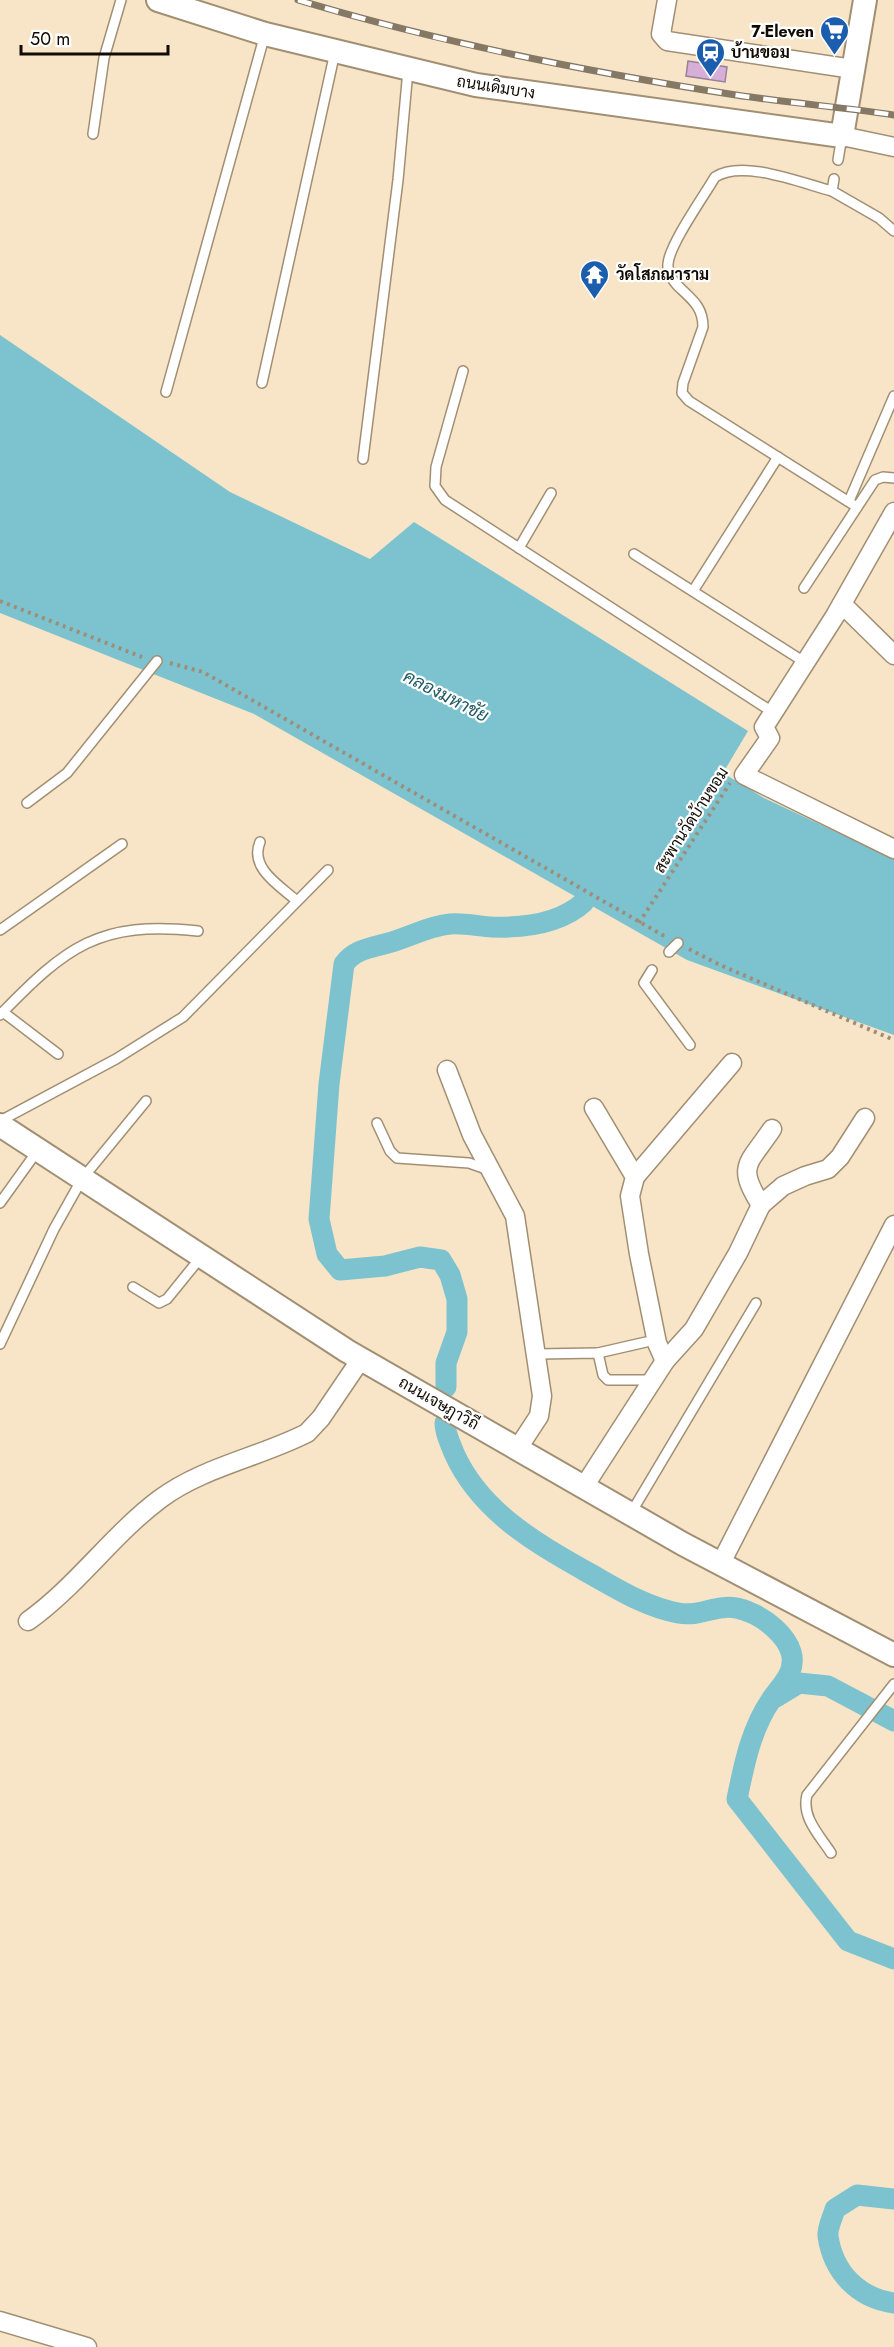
<svg xmlns="http://www.w3.org/2000/svg" width="894" height="2347" viewBox="0 0 894 2347" font-family="Jost,Sarabun,sans-serif">
<style>
.water{fill:#7dc3cf}
.lines{fill:none;stroke-linecap:round;stroke-linejoin:round}
.canal{stroke:#7dc3cf;stroke-width:21}
.building{fill:#d6afd8;stroke:#978098;stroke-width:1.5}
.service-casing{stroke:#a18f74;stroke-width:12}
.minor-casing{stroke:#a18f74;stroke-width:21}
.tertiary-casing{stroke:#a18f74;stroke-width:26}
.path{stroke:#9c8e79;stroke-width:4;stroke-dasharray:3 4.5;stroke-linecap:butt}
.service{stroke:#fff;stroke-width:9}
.minor{stroke:#fff;stroke-width:18}
.tertiary{stroke:#fff;stroke-width:22}
.rail-casing{stroke:#857865;stroke-width:7}
.rail{stroke:#fff;stroke-width:4.5;stroke-dasharray:14;stroke-linecap:butt}
.labels{text-anchor:middle;dominant-baseline:central;stroke-width:4.5;stroke-linejoin:round;paint-order:stroke}
.poi-label{font-size:16px;font-weight:bold;fill:#110b03;stroke:#fff;text-anchor:start}
.street-label{font-size:16px;fill:#110b03;stroke:#fff}
.water-label{font-size:18px;font-style:italic;fill:#225c65;stroke:#fff}
</style>
<rect width="100%" height="100%" fill="#f8e5c7"/>
<polygon class="water" points="0,335 230,492 370,559 414,522 748,731 723,773 764,798 894,859 894,1035 687,960 254,714 0,613"/>
<g class="lines">
<g class="canal">
<path d="M446,1387V1363L457,1332V1299L450,1275L441,1260L420,1257L385,1266L340,1270L327,1254L319,1219L329,1084L344,964C355,949 371,948 388,943C410,937 428,926 450,924C464,923 478,926 492,927C523,928 560,924 584,902"/>
<path d="M445,1423C445,1434 450,1442 454,1453C480,1511 534,1542 587,1572C616,1588 645,1607 678,1613C705,1618 718,1599 749,1612C765,1618 786,1635 791,1652C797,1672 781,1685 771,1700C751,1729 744,1765 737,1799L848,1941L894,1959"/>
<polyline points="776,1697 799,1683 828,1686 894,1721"/>
<path d="M894,2199L857,2195L835,2209C833,2217 827,2228 828,2236C833,2272 858,2298 894,2303"/>
</g>
</g>
<polygon class="building" points="688,61 727,67 725,82 686,76"/>
<g class="lines">
<defs>
<g id="service">
<polyline points="93,134 104,58 121,0"/>
<polyline points="838,160 842,136"/>
<polyline points="834,179 832,191 879,218 894,231"/>
<path d="M832,191C801,183 743,159 715,177C704,196 669,245 668,264C667,271 673,281 677,285C691,299 703,306 703,327L683,383L682,393L689,401L857,507"/>
<polyline points="463,371 436,467 435,486 445,500 774,713"/>
<polyline points="262,383 335,52"/>
<polyline points="166,392 265,34"/>
<polyline points="363,459 398,180 408,70"/>
<polyline points="849,501 894,396"/>
<polyline points="519,548 551,493"/>
<polyline points="634,554 806,663"/>
<polyline points="804,588 875,480 883,477 894,478"/>
<polyline points="693,591 778,457"/>
<polyline points="27,803 67,773 157,661"/>
<path d="M260,842C249,868 280,886 297,901"/>
<polyline points="0,930 122,844"/>
<polyline points="669,952 678,943"/>
<polyline points="652,970 644,983 690,1045"/>
<polyline points="3,1012 58,1054"/>
<path d="M0,1015C66,947 99,920 198,931"/>
<polyline points="0,1121 116,1059 183,1017 328,870"/>
<polyline points="377,1123 390,1151 397,1158 469,1163 489,1170"/>
<polyline points="0,1203 38,1150"/>
<polyline points="133,1287 159,1303 167,1299 201,1257"/>
<polyline points="0,1344 54,1229 82,1179 146,1101"/>
<polyline points="598,1353 646,1342"/>
<polyline points="537,1354 598,1353 603,1375 608,1380 652,1380"/>
<polyline points="631,1513 756,1303"/>
<path d="M831,1853C820,1836 801,1817 807,1795L894,1684"/>
</g>
<g id="minor">
<polyline points="667,0 661,34 667,41 853,69"/>
<polyline points="842,136 894,147"/>
<polyline points="894,512 835,616 764,727 770,738 744,775 894,849"/>
<polyline points="842,604 894,655"/>
<polyline points="447,1070 472,1135 515,1216 542,1396 539,1416 518,1448"/>
<polyline points="635,1177 732,1063"/>
<polyline points="761,1205 783,1186 805,1176 828,1169 840,1157 865,1118"/>
<path d="M665,1361L694,1329L738,1253L761,1205C736,1165 748,1165 772,1129"/>
<polyline points="585,1485 665,1361 657,1343 639,1254 630,1196 635,1177 594,1108"/>
<polyline points="721,1563 894,1225"/>
<path d="M28,1621C77,1586 112,1535 160,1499C203,1467 260,1457 307,1433L321,1418L361,1359"/>
<polyline points="0,2321 87,2347"/>
</g>
<g id="tertiary">
<polyline points="158,0 265,34 476,85 842,136 865,0"/>
<polyline points="0,1125 347,1351 683,1544 894,1655"/>
</g>
</defs>
<use href="#service" class="service-casing"/>
<use href="#minor" class="minor-casing"/>
<use href="#tertiary" class="tertiary-casing"/>
<g class="path">
<polyline points="0,601 142,657"/>
<polyline points="170,663 203,672 666,937"/>
<polyline points="639,923 730,783"/>
<polyline points="689,949 720,965 894,1040"/>
</g>
<use href="#service" class="service"/>
<use href="#minor" class="minor"/>
<use href="#tertiary" class="tertiary"/>
<defs>
<path id="rail" d="M298,0C441,43 588,72 736,95C789,103 842,107 894,115"/>
</defs>
<use href="#rail" class="rail-casing"/>
<use href="#rail" class="rail"/>
</g>
<defs>
<symbol id="supermarket-pin" viewBox="-11 -11 22 30"><path d="M0 17L-7.5 6A9.5 9.5 0 1 1 7.5 6Z" fill="#1c5eae" stroke="#fff"/><path d="M-6-5.5h2.5l.6 2H6L4.5 2H-2.5L-4.4-4H-6ZM-1.5 3.2a1.3 1.3 0 1 0 .1 0ZM3 3.2a1.3 1.3 0 1 0 .1 0Z" fill="#fff"/></symbol>
<symbol id="station-pin" viewBox="-11 -11 22 30"><path d="M0 17L-7.5 6A9.5 9.5 0 1 1 7.5 6Z" fill="#1c5eae" stroke="#fff"/><path d="M-3-6H3Q5-6 5-4V2Q5 4 3 4L4.5 6H3L1.5 4h-3L-3 6H-4.5L-3 4Q-5 4-5 2V-4Q-5-6-3-6ZM-3.5-4v3h7v-3ZM-3.5 1v1.5H-2V1ZM2 1v1.5H3.5V1Z" fill="#fff"/></symbol>
<symbol id="temple-pin" viewBox="-11 -11 22 30"><path d="M0 17L-7.5 6A9.5 9.5 0 1 1 7.5 6Z" fill="#1c5eae" stroke="#fff"/><path d="M0-6L5-2H3V0L6.5 2.5H4V6H1.5V3h-3V6H-4V2.5H-6.5L-3 0V-2H-5Z" fill="#fff"/></symbol>
</defs>
<g fill-rule="evenodd">
<use href="#supermarket-pin" x="818" y="14" width="33" height="45"/>
<use href="#station-pin" x="694" y="36" width="33" height="45"/>
<use href="#temple-pin" x="578" y="258" width="33" height="45"/>
</g>
<g class="labels">
<g class="poi-label">
<text x="814" y="31" text-anchor="end">7-Eleven</text>
<text x="731" y="52">บ้านขอม</text>
<text x="616" y="274">วัดโสภณาราม</text>
</g>
<g class="street-label">
<text transform="translate(496 87) rotate(9)">ถนนเดิมบาง</text>
<text transform="translate(691 820) rotate(-57)">สะพานวัดบ้านขอม</text>
<text transform="translate(439 1403) rotate(30)">ถนนเจษฎาวิถี</text>
</g>
<g class="water-label">
<text transform="translate(446 696) rotate(27)">คลองมหาชัย</text>
</g>
</g>
<path d="M21 45v9h147v-9" fill="none" stroke="#110b03" stroke-width="3"/>
<text x="30" y="45" font-size="18" fill="#110b03" stroke="#ffffff" stroke-width="4.5" paint-order="stroke">50 m</text>
</svg>
